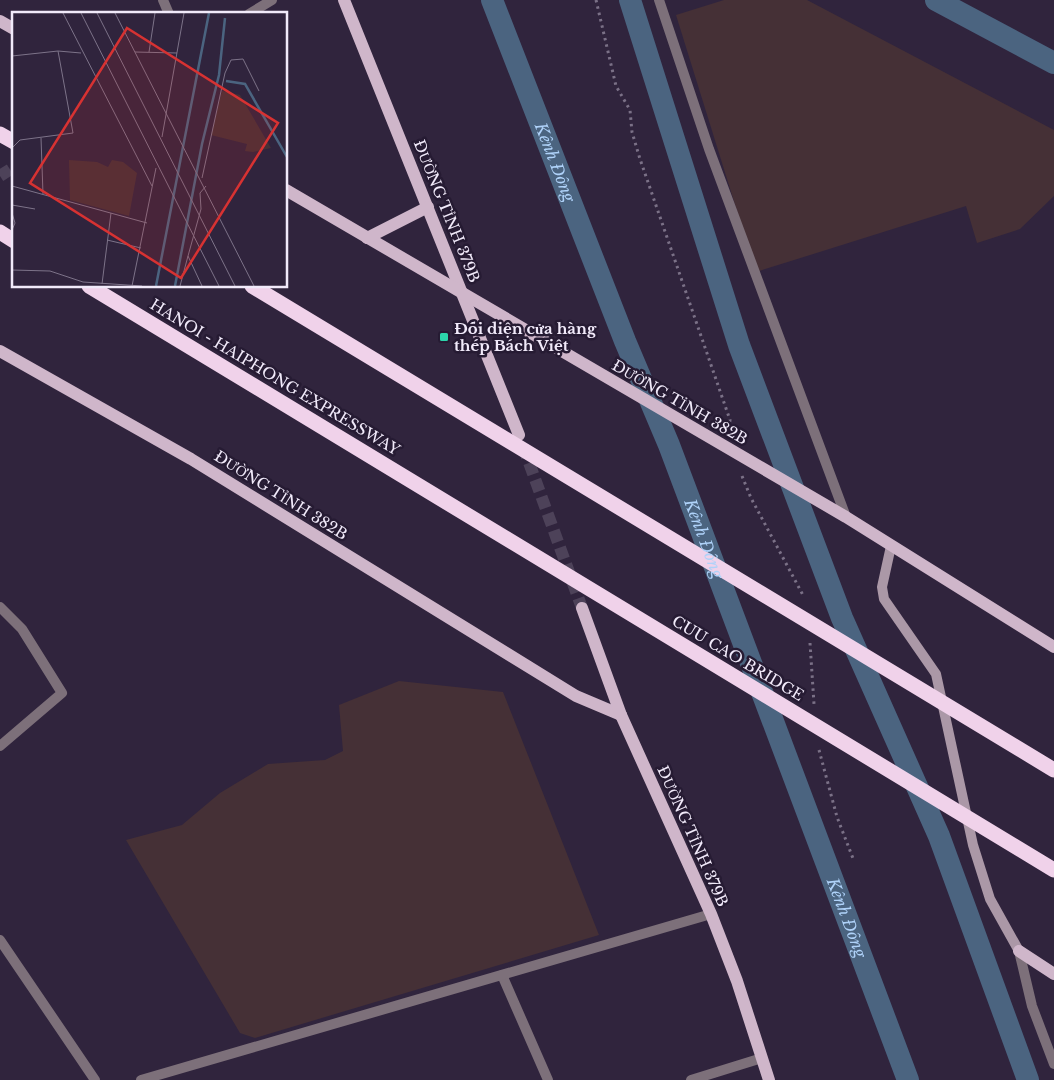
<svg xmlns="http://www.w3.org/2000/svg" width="1054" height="1080" viewBox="0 0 1054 1080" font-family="'Libre Baskerville',serif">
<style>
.green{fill:#453036}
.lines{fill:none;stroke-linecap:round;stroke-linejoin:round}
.canal{stroke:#4b6480;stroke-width:22}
.primary-tunnel{stroke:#4d4259;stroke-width:12;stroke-dasharray:12 6;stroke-linecap:butt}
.path{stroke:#7b7187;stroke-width:3;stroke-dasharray:2.5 4;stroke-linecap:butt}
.street{stroke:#7d707a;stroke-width:10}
.secondary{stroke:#ab98a7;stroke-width:10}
.primary{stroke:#cfb6ca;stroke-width:12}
.highway{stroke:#f0d2ea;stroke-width:15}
.poi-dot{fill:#2cd5ab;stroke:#261b33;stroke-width:2}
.labels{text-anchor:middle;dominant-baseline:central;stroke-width:5;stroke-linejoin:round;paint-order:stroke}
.street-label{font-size:15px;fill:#f1eafa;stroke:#261b33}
.poi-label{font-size:15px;font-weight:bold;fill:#f1eafa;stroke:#261b33;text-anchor:start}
.water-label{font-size:16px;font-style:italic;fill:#afd2f9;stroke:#261b33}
.inset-river{fill:none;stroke:#4b6480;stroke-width:2.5}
.inset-road{fill:none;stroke:#7d7389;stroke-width:1}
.view{fill:#d73232;fill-opacity:0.15;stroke:#d73232;stroke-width:2.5}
.inset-edge{fill:none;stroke:#f1eafa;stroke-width:2.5}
</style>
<rect width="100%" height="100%" fill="#30243d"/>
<g class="green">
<polygon points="724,0 807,0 1054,130 1054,196 1020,229 977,243 966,206 756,272 676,15"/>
<polygon points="399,681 503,692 599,935 255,1038 240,1033 126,840 182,825 220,793 268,764 325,760 343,751 339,705"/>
</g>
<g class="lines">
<g class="canal">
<path id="s1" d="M492,0L625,341L669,445L908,1080"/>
<polyline points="630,0 739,345 842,618 939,836 1028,1080"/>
<polyline points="936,0 1054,63"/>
</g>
<g class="primary-tunnel">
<polyline points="0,176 14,167"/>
<polyline points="523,446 582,608"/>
</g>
<g class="path">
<polyline points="596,0 616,86 630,110 632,132 640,159 730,420 729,429"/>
<polyline points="742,476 751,498 804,597"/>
<polyline points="810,643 814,704"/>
<polyline points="819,750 837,817 854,861"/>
</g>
<g class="street">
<polyline points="163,0 169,14"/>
<polyline points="659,0 709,149 846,517"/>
<polyline points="249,14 272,0"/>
<polyline points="0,607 22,629 62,693 0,746"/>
<polyline points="0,940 95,1080"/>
<polyline points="1019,951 1032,1006 1054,1064"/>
<polyline points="502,975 548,1080"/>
<polyline points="141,1080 711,914"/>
<polyline points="691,1080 762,1058"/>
</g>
<polyline class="secondary" points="891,546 882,587 884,599 936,674 973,845 990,899 1019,951"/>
<g class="primary">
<polyline points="344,0 519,435"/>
<polyline points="0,21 14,29"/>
<polyline points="286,190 846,517 1054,647"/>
<polyline points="367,238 428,207"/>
<polyline points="0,351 191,459 576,696 621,715"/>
<polyline points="582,608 621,715 711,914 737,981 769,1080"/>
<polyline points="1019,951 1054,974"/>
</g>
<g class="highway">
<polyline points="0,134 14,142"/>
<polyline points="0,232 14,241"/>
<polyline points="89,286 1054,870"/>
<polyline points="252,286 1054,770"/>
</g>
</g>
<rect class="poi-dot" x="439" y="332" width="10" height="10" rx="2.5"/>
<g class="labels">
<g class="street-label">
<text transform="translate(447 211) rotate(68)">ĐƯỜNG TỈNH 379B</text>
<text transform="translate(275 377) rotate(31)">HANOI - HAIPHONG EXPRESSWAY</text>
<text transform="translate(680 402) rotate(30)">ĐƯỜNG TỈNH 382B</text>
<text transform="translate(281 495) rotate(32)">ĐƯỜNG TỈNH 382B</text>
<text transform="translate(738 658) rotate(31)">CUU CAO BRIDGE</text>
<text transform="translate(693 836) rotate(66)">ĐƯỜNG TỈNH 379B</text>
</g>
<g class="poi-label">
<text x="454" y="328">Đối diện cửa hàng<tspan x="454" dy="17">thép Bách Việt</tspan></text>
</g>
<g class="water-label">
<text stroke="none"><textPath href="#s1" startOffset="174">Kênh Đông</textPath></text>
<text stroke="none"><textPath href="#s1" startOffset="579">Kênh Đông</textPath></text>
<text stroke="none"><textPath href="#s1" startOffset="984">Kênh Đông</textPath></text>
</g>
</g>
<g transform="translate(12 12)">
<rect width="275" height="275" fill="#30243d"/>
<path d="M210,79L228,83L259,136L241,140L233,139L235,132L199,123ZM57,148L85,150L96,155L100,148L111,150L125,161L117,204L58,188Z" fill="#453036"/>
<path class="inset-river" d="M214,69L233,72L275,145M144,274L197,1M163,274L190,132L207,63L213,6"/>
<path class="inset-road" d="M51,1L140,174M69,1L207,274M85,1L223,274M103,1L242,274M123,40L165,41M137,40L143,1M0,44L46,39L69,41M150,125L172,1M29,126L31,182M0,136L8,128L61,121L46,39M190,166L213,61L219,48L231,47L247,79M0,174L135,211M0,193L23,197M0,201L3,211L0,218M95,228L129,236M0,258L38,259L71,270L130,274M90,272L99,201M120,274L144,156M168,274L176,244M190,274L176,244L189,197L188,181L194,174"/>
<path class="view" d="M115,16L266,111L169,266L18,171Z"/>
<rect width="275" height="275" class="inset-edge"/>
</g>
</svg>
